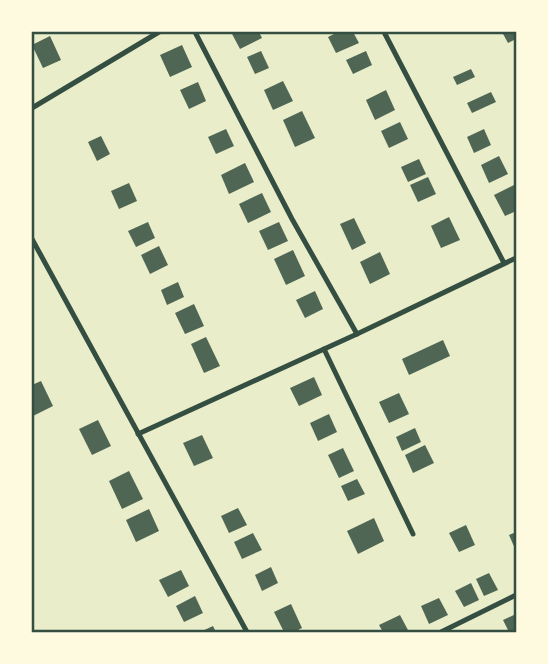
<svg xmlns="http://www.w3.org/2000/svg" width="548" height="664" viewBox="0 0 548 664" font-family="'Nunito Sans',sans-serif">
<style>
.building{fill:#4f6655}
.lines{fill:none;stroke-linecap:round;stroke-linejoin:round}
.minor{stroke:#344e41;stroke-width:5}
.neatline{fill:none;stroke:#344e41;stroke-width:2.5}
</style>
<rect width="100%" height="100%" fill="#e9edc9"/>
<g class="building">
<polygon points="231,32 259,32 262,38 240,49"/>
<polygon points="338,32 353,32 359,43 336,53 328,37"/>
<polygon points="502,32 516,32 516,39 508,43"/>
<polygon points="50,36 61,60 43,68 32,45"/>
<polygon points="182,45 192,67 170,77 160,55"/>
<polygon points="261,51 269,68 255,74 247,57"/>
<polygon points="366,51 372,65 353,74 346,60"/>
<polygon points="471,69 475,77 457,85 453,77"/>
<polygon points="283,81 293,101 273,110 264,90"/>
<polygon points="198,82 206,101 189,109 180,90"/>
<polygon points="386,90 395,110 375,120 366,100"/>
<polygon points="491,92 496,102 472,113 467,103"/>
<polygon points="302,111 315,138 295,147 283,120"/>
<polygon points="400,122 408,139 389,148 381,131"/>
<polygon points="226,129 234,146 216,154 208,137"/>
<polygon points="484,129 491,145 474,153 467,137"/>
<polygon points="101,136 110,154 97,161 88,142"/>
<polygon points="499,156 508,174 489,183 481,165"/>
<polygon points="419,159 426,174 408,182 401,167"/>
<polygon points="245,163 254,182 229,194 221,175"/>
<polygon points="428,177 436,194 418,202 410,185"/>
<polygon points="129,183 137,201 119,209 111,191"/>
<polygon points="516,184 516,211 505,216 494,195"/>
<polygon points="262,193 271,212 248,223 239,204"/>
<polygon points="449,217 460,240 441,248 431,226"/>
<polygon points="354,218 366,243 352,250 340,224"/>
<polygon points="148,222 155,238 136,247 128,231"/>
<polygon points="279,222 288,241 268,250 259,231"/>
<polygon points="159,246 168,265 150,274 141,255"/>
<polygon points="293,250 305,276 286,285 274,259"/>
<polygon points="380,252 390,274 370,284 360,262"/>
<polygon points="178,282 184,297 167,305 161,290"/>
<polygon points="315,291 323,309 305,318 296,300"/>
<polygon points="194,304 204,326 185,334 175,313"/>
<polygon points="206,337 220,366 204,373 191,344"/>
<polygon points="443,340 450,356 409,375 402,359"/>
<polygon points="314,377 322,395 299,406 290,388"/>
<polygon points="41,381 53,406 33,416 32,385"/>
<polygon points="399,393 409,414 389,423 379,402"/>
<polygon points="329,414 337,432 318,441 310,423"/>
<polygon points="98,420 111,446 92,455 79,429"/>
<polygon points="415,428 421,442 402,451 396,437"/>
<polygon points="202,435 213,458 194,466 183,443"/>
<polygon points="425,445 434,463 413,473 405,455"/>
<polygon points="343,448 354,471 339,478 328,455"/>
<polygon points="129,471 143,499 122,509 109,481"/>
<polygon points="357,479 365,494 348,501 341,486"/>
<polygon points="238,508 247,525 229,533 221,516"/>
<polygon points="149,509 159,531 136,542 126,520"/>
<polygon points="374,518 384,541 358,554 347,531"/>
<polygon points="466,525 475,545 459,552 449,533"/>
<polygon points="516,532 516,551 509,535"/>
<polygon points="253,533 262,550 242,559 234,542"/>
<polygon points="271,567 278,583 262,591 255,575"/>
<polygon points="181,570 189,586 168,597 159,580"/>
<polygon points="489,573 498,590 484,596 476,579"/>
<polygon points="471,583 479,600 464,607 455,591"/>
<polygon points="195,596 203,613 184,622 176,606"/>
<polygon points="439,598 448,615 429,624 421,606"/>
<polygon points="291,604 302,628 294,632 284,632 274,612"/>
<polygon points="516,614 516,632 509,632 503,620"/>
<polygon points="400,615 409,632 383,632 379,625"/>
<polygon points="213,626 216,632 200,632"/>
</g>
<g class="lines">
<g class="minor">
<polyline points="195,32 292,219 357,334"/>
<polyline points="384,32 504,263"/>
<polyline points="32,108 159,32"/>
<polyline points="32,239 247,632"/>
<polyline points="324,349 413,534"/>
<polyline points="138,434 357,334 516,258"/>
<polyline points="441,632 516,595"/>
</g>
</g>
<rect width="548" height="664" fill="none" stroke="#fefae0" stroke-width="66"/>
<rect x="33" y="33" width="482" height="598" class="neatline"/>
</svg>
